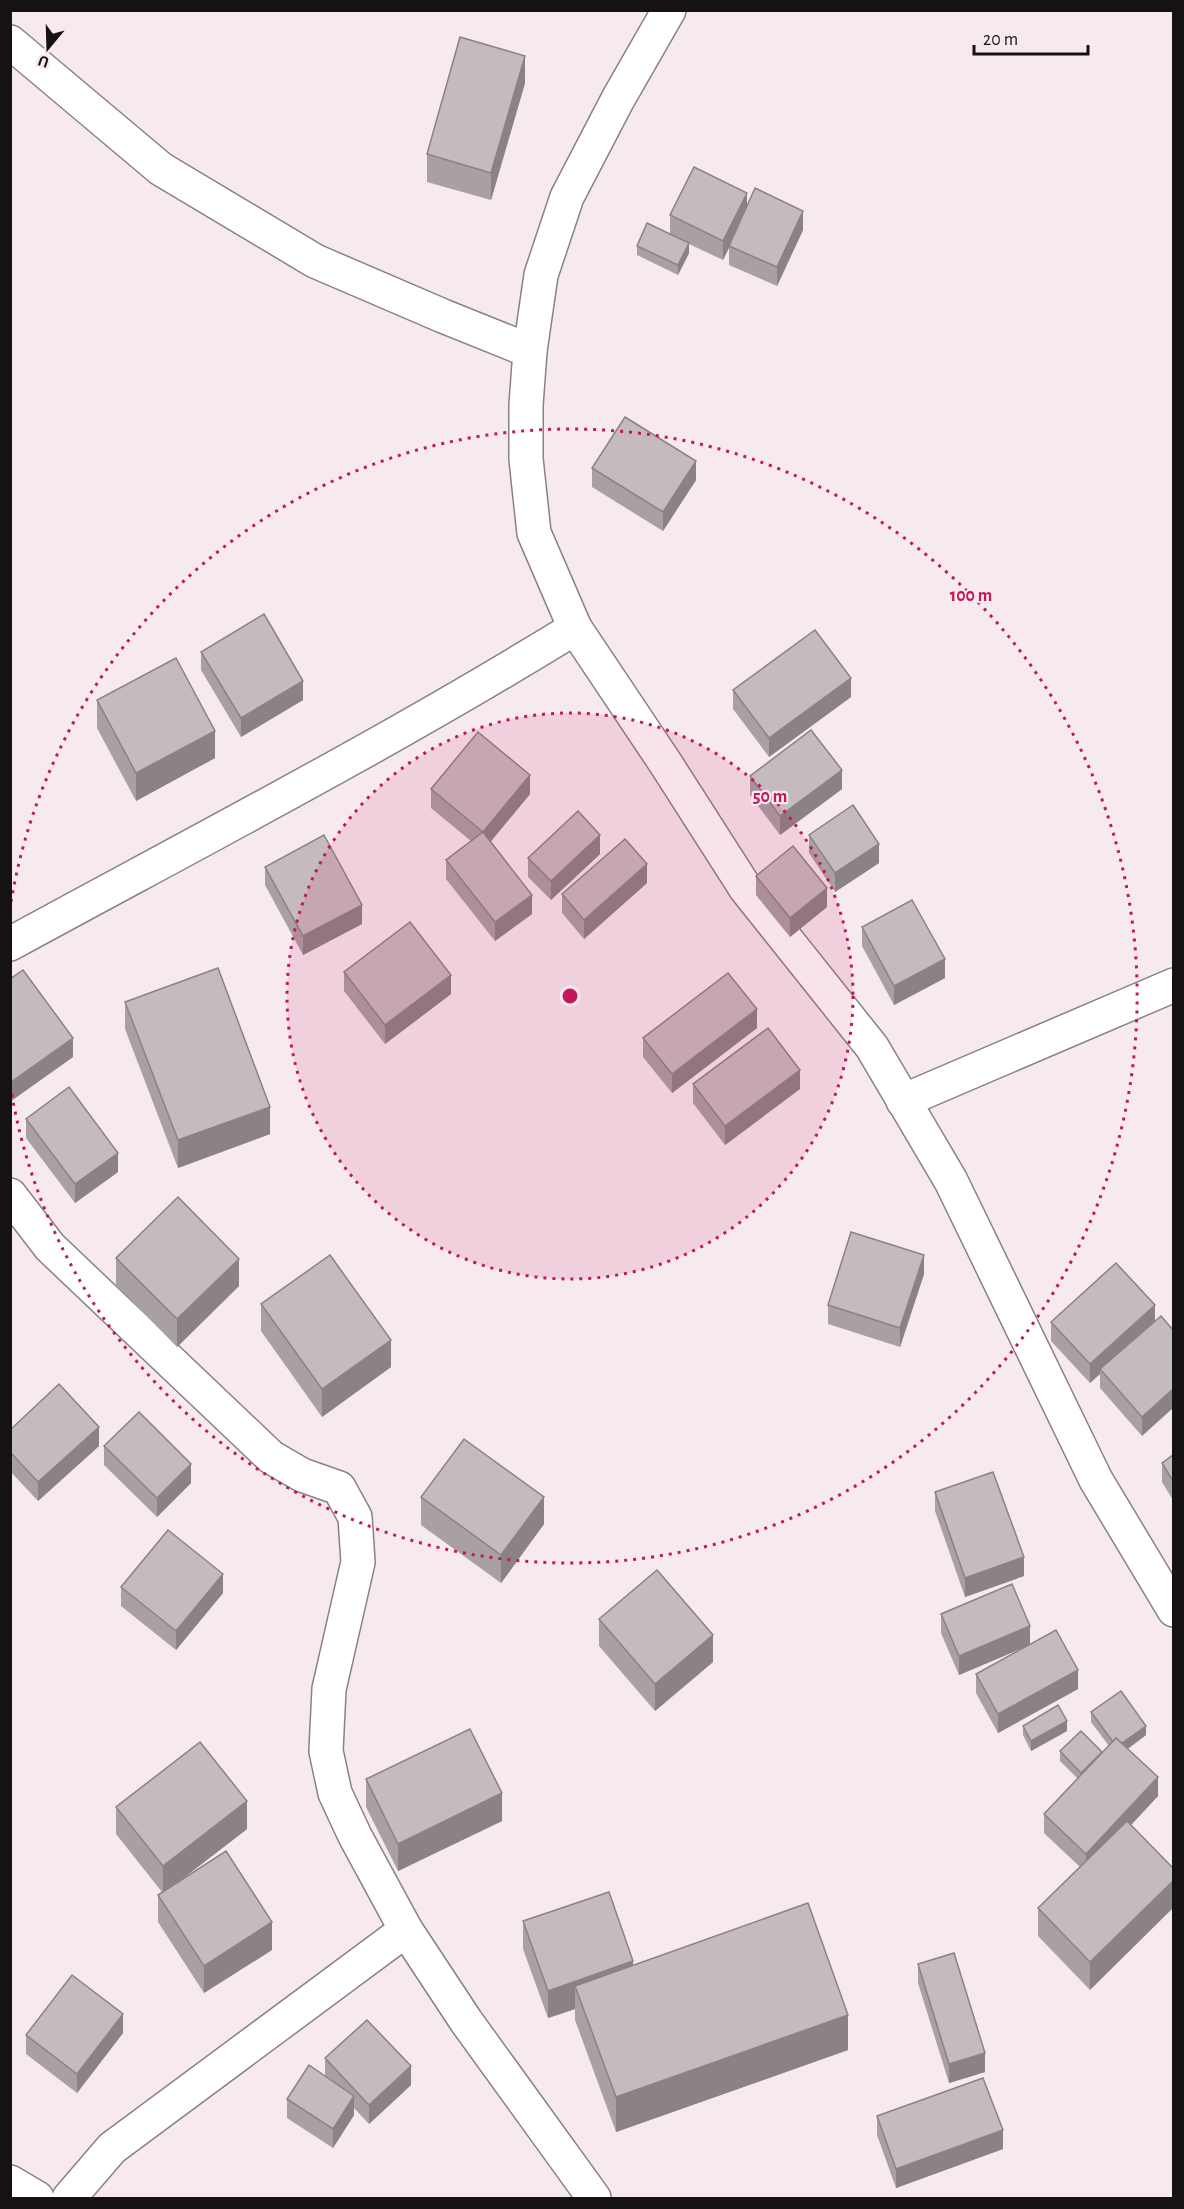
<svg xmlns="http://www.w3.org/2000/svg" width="1184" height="2209" viewBox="0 0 1184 2209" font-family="'Alegreya Sans',sans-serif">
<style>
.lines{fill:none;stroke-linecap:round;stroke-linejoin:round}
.minor-casing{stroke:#8b8084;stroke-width:36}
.minor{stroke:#fff;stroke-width:33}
.wall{fill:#a9a0a3}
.shaded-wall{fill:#8a8285}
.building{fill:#c5babe;stroke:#8a8285;stroke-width:1.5}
.ring{fill:none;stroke:#c2185b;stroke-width:3;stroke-dasharray:3 6}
.centre{fill:#c2185b;stroke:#f7eaef;stroke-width:3}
.ring-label{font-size:18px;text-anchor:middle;font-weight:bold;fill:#c2185b;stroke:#f7eaef;stroke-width:4.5;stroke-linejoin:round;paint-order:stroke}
</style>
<rect width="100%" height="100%" fill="#f7eaef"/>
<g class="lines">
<defs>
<g id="minor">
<polyline points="669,10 618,99 567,197 541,275 530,351 526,405 526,459 534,533 575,628 666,764 746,889 872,1047 951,1181 1096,1480 1174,1610"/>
<polyline points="10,42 161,169 315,261 443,316 530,351"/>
<path d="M10,944C199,841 392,741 575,628"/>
<polyline points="903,1101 1174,985"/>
<polyline points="10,1195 50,1247 271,1457 302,1475 339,1488 355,1517 358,1562 329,1689 326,1751 335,1793 355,1836 406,1930 466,2021 594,2198"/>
<polyline points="10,2182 37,2198"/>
<polyline points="69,2198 112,2148 406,1930"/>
</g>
</defs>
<use href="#minor" class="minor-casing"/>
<use href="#minor" class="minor"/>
</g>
<g class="wall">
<polygon points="525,83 491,200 427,182 427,154"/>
<polygon points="747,208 803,230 777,286 729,265 729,247 723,260 689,244 689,253 678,275 637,255 637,246 670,234 670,215"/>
<polygon points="592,468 696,480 663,531 592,487"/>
<polygon points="201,652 303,700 241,737 201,670"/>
<polygon points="733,690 851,697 769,757 733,709"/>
<polygon points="97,700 215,758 136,801 97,728"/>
<polygon points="750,776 842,789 780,835 750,795"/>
<polygon points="431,789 530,794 490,842 532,914 495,941 446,879 446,860 471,841 431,808"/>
<polygon points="809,835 879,863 835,892 809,853"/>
<polygon points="600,854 551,900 528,877 528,858"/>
<polygon points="265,867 362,924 303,955 265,885"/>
<polygon points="756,876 827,907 790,937 756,895"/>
<polygon points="647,883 584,939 562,913 562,894"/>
<polygon points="862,927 945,978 894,1005 862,946"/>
<polygon points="344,972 451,994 385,1044 344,991"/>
<polygon points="10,979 73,1057 11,1101 10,1100"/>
<polygon points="125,1002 270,1134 178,1168 125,1029"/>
<polygon points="757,1028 672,1093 643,1057 643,1038"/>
<polygon points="693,1084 800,1089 725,1145 693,1103"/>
<polygon points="26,1119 118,1172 75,1203 26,1138"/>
<polygon points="116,1258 239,1286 177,1347 116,1285"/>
<polygon points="924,1274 900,1347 828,1324 828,1305"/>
<polygon points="261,1304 391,1367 322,1417 261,1331"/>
<polygon points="1155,1305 1142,1436 1100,1388 1100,1374 1090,1383 1051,1341 1051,1322"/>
<polygon points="10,1430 99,1446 38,1501 10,1471"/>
<polygon points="104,1446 191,1483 157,1517 104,1465"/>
<polygon points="1173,1455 1173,1500 1162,1482 1162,1463"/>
<polygon points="935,1492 1024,1576 965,1597 935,1511"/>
<polygon points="421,1497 544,1524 501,1583 421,1525"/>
<polygon points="121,1587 223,1593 176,1650 121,1606"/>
<polygon points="941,1614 1030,1644 1078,1689 998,1733 976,1693 976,1674 1025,1647 959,1675 941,1633"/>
<polygon points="599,1619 713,1662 655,1711 599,1646"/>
<polygon points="1091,1712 1146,1735 1128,1749 1158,1796 1131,1825 1090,1990 1038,1936 1038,1908 1080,1867 1044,1833 1044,1814 1078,1779 1060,1761 1060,1751 1102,1753 1109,1746 1091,1722"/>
<polygon points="1023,1726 1067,1731 1031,1751 1023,1735"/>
<polygon points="366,1779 502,1821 398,1871 366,1807"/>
<polygon points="116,1807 247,1829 183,1878 272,1950 204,1993 158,1922 158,1895 162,1892 116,1834"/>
<polygon points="523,1921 633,1965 848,2050 616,2132 575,2020 575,2009 548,2018 523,1949"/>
<polygon points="918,1964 985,2072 949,2083 918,1983"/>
<polygon points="123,2033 77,2093 26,2054 26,2035"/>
<polygon points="325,2058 411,2085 369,2124 354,2108 354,2115 333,2148 287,2118 287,2099 325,2076"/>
<polygon points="877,2116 1003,2149 896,2188 877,2135"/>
</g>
<g class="shaded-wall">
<polygon points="525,56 525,83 491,200 491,173"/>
<polygon points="747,193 747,212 723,260 723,241"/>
<polygon points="803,211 803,230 777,286 777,267"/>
<polygon points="689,243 689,253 678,275 678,265"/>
<polygon points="696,461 696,480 663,531 663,512"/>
<polygon points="851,678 851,697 769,757 769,738"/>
<polygon points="303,681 303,700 241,737 241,718"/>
<polygon points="215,731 215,758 136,801 136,773"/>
<polygon points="842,770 842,789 780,835 780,816"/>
<polygon points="530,775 530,794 483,851 483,832"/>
<polygon points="600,835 600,854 551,900 551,881"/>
<polygon points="879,844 879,863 835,892 835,873"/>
<polygon points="647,864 647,883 584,939 584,920"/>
<polygon points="827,888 827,907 790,937 790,918"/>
<polygon points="532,895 532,914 495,941 495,922"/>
<polygon points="362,905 362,924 303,955 303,936"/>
<polygon points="945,959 945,978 894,1005 894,986"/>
<polygon points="451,975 451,994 385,1044 385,1025"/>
<polygon points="757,1009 757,1028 672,1093 672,1074"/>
<polygon points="73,1038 73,1057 11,1101 11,1082"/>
<polygon points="800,1070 800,1089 725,1145 725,1126"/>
<polygon points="270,1107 270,1134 178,1168 178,1140"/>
<polygon points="118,1153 118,1172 75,1203 75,1184"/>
<polygon points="924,1255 924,1274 900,1347 900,1328"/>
<polygon points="239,1259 239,1286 177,1347 177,1319"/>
<polygon points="1155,1305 1155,1324 1100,1369 1100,1374 1090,1383 1090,1364"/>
<polygon points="391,1340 391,1367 322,1417 322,1389"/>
<polygon points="1173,1389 1173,1408 1142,1436 1142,1417"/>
<polygon points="99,1427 99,1446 38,1501 38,1482"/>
<polygon points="191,1464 191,1483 157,1517 157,1498"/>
<polygon points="544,1497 544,1524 501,1583 501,1555"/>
<polygon points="1024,1557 1024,1576 965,1597 965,1578"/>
<polygon points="223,1574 223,1593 176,1650 176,1631"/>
<polygon points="1030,1626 1030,1645 959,1675 959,1656"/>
<polygon points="713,1635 713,1662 655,1711 655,1684"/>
<polygon points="1078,1670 1078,1689 998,1733 998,1714"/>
<polygon points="1067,1721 1067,1731 1031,1751 1031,1741"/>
<polygon points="1146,1726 1146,1735 1116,1757 1116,1747"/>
<polygon points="1102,1752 1081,1782 1081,1773"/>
<polygon points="1158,1777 1158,1796 1086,1873 1086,1854"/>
<polygon points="502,1793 502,1821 398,1871 398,1844"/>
<polygon points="247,1801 247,1829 163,1894 163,1866"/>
<polygon points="1173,1881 1173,1908 1090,1990 1090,1962"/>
<polygon points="272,1922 272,1950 204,1993 204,1966"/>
<polygon points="633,1961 633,1989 575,1986 575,2009 548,2018 548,1991"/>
<polygon points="123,2014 123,2033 77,2093 77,2074"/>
<polygon points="848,2015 848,2050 616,2132 616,2097"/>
<polygon points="985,2053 985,2072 949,2083 949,2064"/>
<polygon points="411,2066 411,2085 369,2124 369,2105"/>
<polygon points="354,2096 354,2115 333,2148 333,2129"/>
<polygon points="1003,2130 1003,2149 896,2188 896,2169"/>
</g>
<g class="building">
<polygon points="460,37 525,56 491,173 427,154"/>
<polygon points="694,167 747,193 723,241 670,215"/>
<polygon points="755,188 803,211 777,267 729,246"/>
<polygon points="647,223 689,243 678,265 637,246"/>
<polygon points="625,417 696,461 663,512 592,468"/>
<polygon points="264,614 303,681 241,718 201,652"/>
<polygon points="815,630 851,678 769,738 733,690"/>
<polygon points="176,658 215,731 136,773 97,700"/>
<polygon points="811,730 842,770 780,816 750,776"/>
<polygon points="478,732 530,775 483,832 431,789"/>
<polygon points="853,805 879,844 835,873 809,835"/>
<polygon points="578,811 600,835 551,881 528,858"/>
<polygon points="483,832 532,895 495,922 446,860"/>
<polygon points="324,835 362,905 303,936 265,867"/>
<polygon points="625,839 647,864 584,920 562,894"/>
<polygon points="793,846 827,888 790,918 756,876"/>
<polygon points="912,900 945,959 894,986 862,927"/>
<polygon points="410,922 451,975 385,1025 344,972"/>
<polygon points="218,968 270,1107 178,1140 125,1002"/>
<polygon points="23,970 73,1038 11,1082 10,1081 10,979"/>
<polygon points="728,973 757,1009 672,1074 643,1038"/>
<polygon points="768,1028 800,1070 725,1126 693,1084"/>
<polygon points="69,1087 118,1153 75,1184 26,1119"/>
<polygon points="178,1197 239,1259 177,1319 116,1258"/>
<polygon points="851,1232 924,1255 900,1328 828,1305"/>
<polygon points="330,1255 391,1340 322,1389 261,1304"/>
<polygon points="1116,1263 1155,1305 1090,1364 1051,1322"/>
<polygon points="1161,1316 1173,1330 1173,1389 1142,1417 1100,1369"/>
<polygon points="59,1384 99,1427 38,1482 10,1452 10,1430"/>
<polygon points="139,1412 191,1464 157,1498 104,1446"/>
<polygon points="464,1439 544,1497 501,1555 421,1497"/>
<polygon points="1173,1455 1173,1481 1162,1463"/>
<polygon points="993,1472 1024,1557 965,1578 935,1492"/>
<polygon points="168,1530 223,1574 176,1631 121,1587"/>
<polygon points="657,1570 713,1635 655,1684 599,1619"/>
<polygon points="1012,1584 1030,1626 959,1656 941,1614"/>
<polygon points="1056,1630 1078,1670 998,1714 976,1674"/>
<polygon points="1121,1691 1146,1726 1122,1743 1116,1738 1113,1742 1091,1712"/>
<polygon points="1058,1705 1067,1721 1031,1741 1023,1726"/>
<polygon points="470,1729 502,1793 398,1844 366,1779"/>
<polygon points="1081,1731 1102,1752 1081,1773 1060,1751"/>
<polygon points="1116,1738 1158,1777 1086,1854 1044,1814"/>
<polygon points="200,1742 247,1801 163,1866 116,1807"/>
<polygon points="1127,1821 1173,1868 1173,1881 1090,1962 1038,1908"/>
<polygon points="226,1851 272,1922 204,1966 158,1895"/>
<polygon points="609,1892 633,1961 548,1991 523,1921"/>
<polygon points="808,1903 848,2015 616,2097 575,1986"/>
<polygon points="954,1953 985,2053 949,2064 918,1964"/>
<polygon points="72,1975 123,2014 77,2074 26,2035"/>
<polygon points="367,2020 411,2066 369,2105 325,2058"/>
<polygon points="309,2065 354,2096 333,2129 287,2099"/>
<polygon points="983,2078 1003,2130 896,2169 877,2116"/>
</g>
<circle cx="570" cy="996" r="283" fill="#c2185b" fill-opacity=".12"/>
<g class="ring">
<circle cx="570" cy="996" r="283"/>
<path d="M11 902A567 567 0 1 1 11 1090"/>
</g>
<circle cx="570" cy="996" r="9" class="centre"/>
<g class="ring-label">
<text x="971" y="601">100 m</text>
<text x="770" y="802">50 m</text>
</g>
<rect width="1184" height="2209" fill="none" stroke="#161213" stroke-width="24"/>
<g transform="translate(48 48) rotate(199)" stroke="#f7eaef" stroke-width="4.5" paint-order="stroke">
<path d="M0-4.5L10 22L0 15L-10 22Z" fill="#161213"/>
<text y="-9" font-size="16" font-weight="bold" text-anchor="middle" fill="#161213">U</text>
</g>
<path d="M974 45v9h114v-9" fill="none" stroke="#161213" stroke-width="3"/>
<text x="983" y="45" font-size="18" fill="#161213" stroke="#f7eaef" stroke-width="4.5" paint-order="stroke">20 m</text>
</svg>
